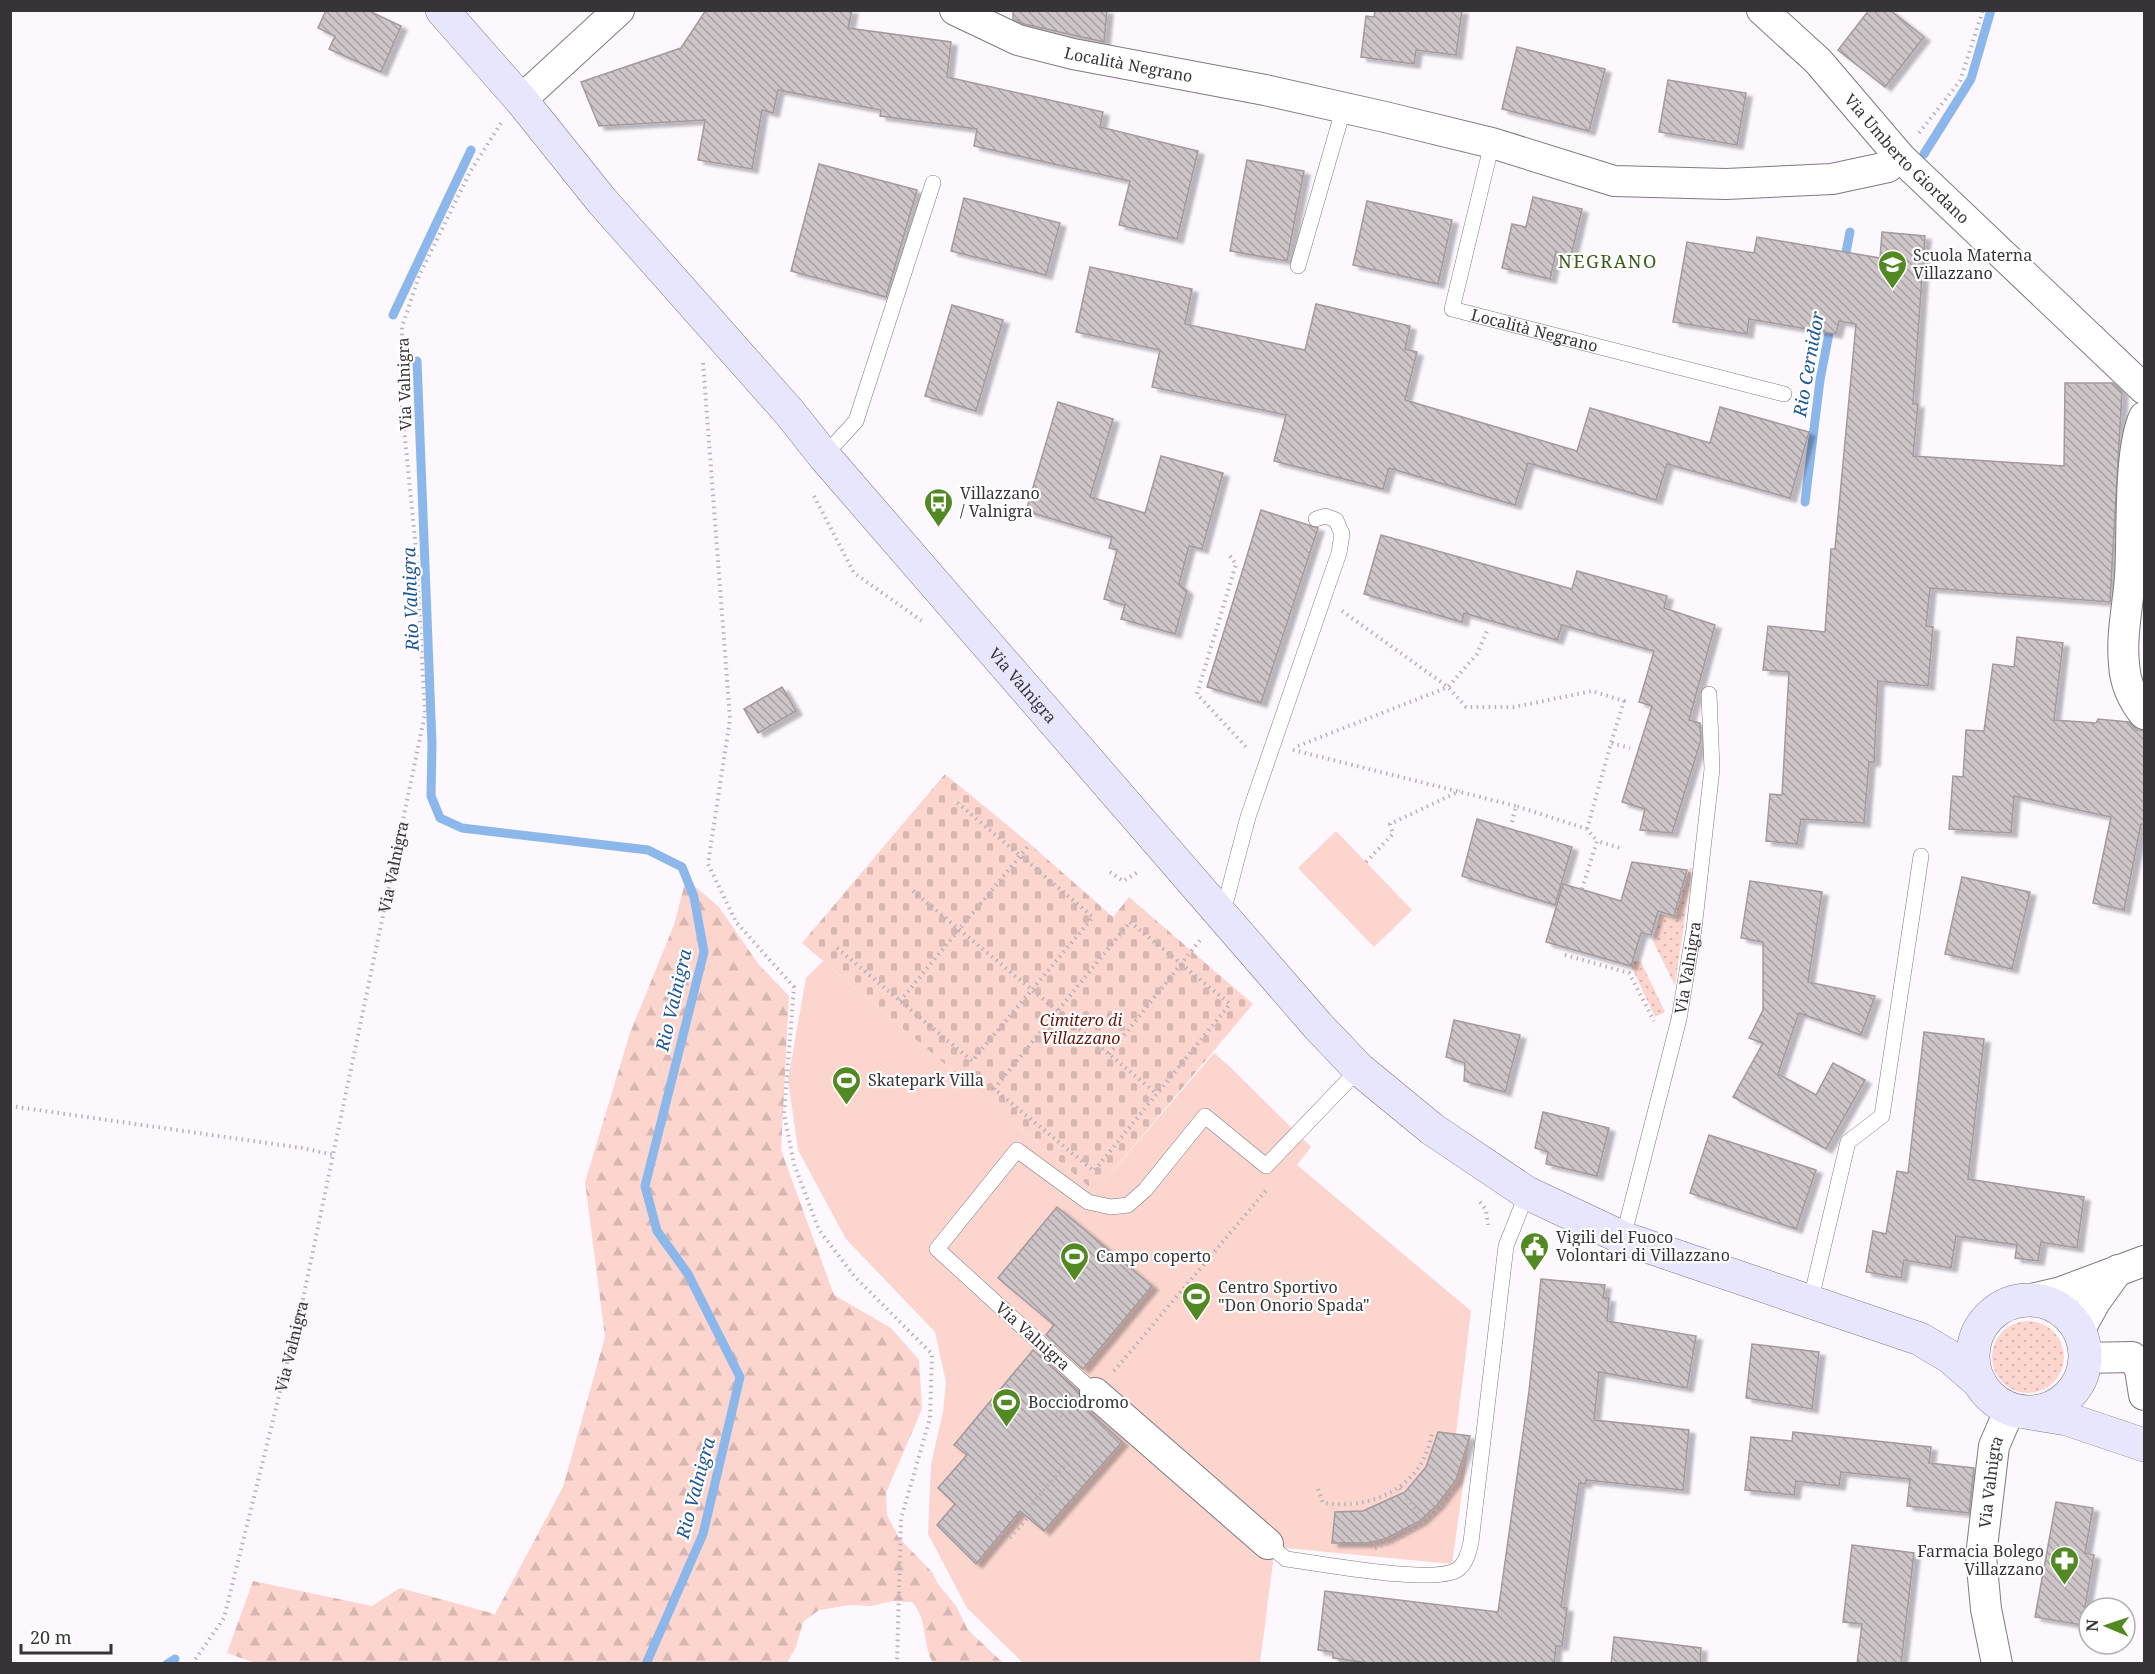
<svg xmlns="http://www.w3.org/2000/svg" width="2155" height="1674" viewBox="0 0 2155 1674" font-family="'Noto Serif',serif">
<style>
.grass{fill:url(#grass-dots)}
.forest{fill:url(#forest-firs)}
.cemetery{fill:url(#cemetery-stones)}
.pitch{fill:#fbd5ce}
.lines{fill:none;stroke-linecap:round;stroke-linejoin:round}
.stream{stroke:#8cb7ea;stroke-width:9}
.building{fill:url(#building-back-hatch);stroke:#a39a9d;stroke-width:1.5;filter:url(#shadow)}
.lane-casing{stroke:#7f7a80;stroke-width:16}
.street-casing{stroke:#7f7a80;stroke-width:32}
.secondary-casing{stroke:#7f7a80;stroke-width:34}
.path{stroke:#b7b2b8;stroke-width:4;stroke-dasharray:1.5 4.5;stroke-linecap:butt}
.lane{stroke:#fff;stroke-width:15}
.street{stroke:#fff;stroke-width:30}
.secondary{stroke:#e8e6fd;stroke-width:33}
.labels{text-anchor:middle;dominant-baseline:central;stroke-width:4.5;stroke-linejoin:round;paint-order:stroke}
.street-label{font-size:16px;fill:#373437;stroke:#fff}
.poi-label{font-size:16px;fill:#373437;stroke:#fff;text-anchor:start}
.park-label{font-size:16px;font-style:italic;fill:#67150b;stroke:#fff}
.neighbourhood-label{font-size:18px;letter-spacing:1.5px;fill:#395c1d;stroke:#fff}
.water-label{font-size:18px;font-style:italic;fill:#1c5694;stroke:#fff}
</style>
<defs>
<pattern id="grass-dots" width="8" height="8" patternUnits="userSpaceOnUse" patternTransform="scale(1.5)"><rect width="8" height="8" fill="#fbd5ce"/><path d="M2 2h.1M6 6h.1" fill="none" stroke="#d8b7b2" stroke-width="1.8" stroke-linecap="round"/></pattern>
<pattern id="forest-firs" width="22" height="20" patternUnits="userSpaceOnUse" patternTransform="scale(1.5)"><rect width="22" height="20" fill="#fbd5ce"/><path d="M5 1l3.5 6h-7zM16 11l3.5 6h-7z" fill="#d8b7b2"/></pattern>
<pattern id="cemetery-stones" width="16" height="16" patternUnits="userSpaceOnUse" patternTransform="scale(1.5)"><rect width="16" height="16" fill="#fbd5ce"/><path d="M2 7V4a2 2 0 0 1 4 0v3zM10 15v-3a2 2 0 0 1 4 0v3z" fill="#d8b7b2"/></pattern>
<pattern id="building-back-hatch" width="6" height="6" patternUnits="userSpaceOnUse" patternTransform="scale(1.5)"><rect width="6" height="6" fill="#cec5c8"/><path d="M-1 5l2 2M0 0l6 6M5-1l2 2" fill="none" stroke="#a8a1a3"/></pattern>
<filter id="shadow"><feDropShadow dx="6" dy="4" stdDeviation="1.5" flood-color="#0004"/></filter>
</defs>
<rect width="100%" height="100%" fill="#fdf7fe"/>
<g class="grass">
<polygon points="1689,868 1692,868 1675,986 1653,941 1660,914 1675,917"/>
<polygon points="1633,960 1641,962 1665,1012 1655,1017 1631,966"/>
<circle cx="2028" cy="1357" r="36"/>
</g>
<path class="forest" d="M686,879L719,907L759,965L789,996L781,1150L834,1295L891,1328L919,1360L922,1409L886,1493L887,1515L899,1538L932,1572L938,1584L956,1606L968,1630L1003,1663H933C922,1644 928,1619 912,1602L892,1601L872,1606L850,1605L819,1610L803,1622L796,1647L787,1663L258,1664L227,1653L253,1581L372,1606L400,1588L495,1614L563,1487L605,1337L585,1182L630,1033L674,925Z"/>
<polygon class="cemetery" points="945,774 1030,844 1113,917 1129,897 1253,1004 1095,1192 802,943"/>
<g class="pitch">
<polygon points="1336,831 1412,910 1374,947 1298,868"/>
<polygon points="823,961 1095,1192 1214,1053 1228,1065 1311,1147 1297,1165 1471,1311 1456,1434 1470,1436 1452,1564 1275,1547 1260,1663 1023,1663 967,1608 928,1534 931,1464 943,1412 946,1382 935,1332 846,1239 798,1150 788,1080 806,978"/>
</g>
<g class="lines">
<g class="stream">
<polyline points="1924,154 1971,79 1991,10"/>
<polyline points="1844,262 1850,232"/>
<polyline points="393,315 471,150"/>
<polyline points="417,361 432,744 431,796 440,818 462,828 648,850 682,867 694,897 704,952 645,1186 657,1231 688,1274 740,1377 703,1534 646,1664"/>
<polyline points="1805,502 1820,380 1831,323"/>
<polyline points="167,1664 175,1659"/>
</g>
</g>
<g class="building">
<polygon points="326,10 367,10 401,26 381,72 329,49 335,36 318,28"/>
<polygon points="706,10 852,10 848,28 951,42 947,77 1103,112 1100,127 1198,151 1177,239 1119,225 1130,181 974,146 977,129 880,116 881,110 778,90 773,113 762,110 752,169 698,160 705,120 599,126 581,82 681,48"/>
<polygon points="1013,10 1107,10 1104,42 1024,24 1013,19"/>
<polygon points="1375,10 1462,10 1456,55 1416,50 1414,64 1361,57 1366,16 1374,17"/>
<polygon points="1869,10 1890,10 1924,37 1885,87 1838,50"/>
<polygon points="1517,47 1605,69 1589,131 1502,109"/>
<polygon points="1668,80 1746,93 1737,145 1659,132"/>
<polygon points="1247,160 1304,171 1287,261 1230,251"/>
<polygon points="819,164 917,190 886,297 791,271"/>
<polygon points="1533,197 1582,209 1571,256 1556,252 1550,279 1502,268 1512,224 1526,227"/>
<polygon points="964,198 1060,223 1046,275 951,251"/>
<polygon points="1367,201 1452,220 1438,284 1353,265"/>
<polygon points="1882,232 1925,236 1913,404 1918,404 1913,456 2064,466 2065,383 2113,383 2122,392 2110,602 1930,588 1926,626 1933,627 1928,686 1878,681 1874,762 1869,762 1864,823 1801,819 1797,844 1766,841 1770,794 1782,795 1789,672 1763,670 1768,626 1825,632 1831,549 1835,549 1856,324 1839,321 1836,334 1749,319 1747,334 1673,322 1687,242 1754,253 1757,237 1880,258"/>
<polygon points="1090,267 1192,289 1185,324 1305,350 1316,304 1410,326 1405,349 1417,352 1405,400 1577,451 1590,408 1710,443 1720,407 1809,432 1790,498 1667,464 1656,500 1528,463 1515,505 1389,468 1383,489 1274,461 1286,415 1152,387 1160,350 1076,332"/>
<polygon points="952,305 1003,320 976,411 925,396"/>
<polygon points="1058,402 1113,419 1090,497 1145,513 1161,456 1223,473 1202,549 1189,546 1179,584 1187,591 1175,634 1121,619 1125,605 1104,599 1117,550 1109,548 1112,537 1026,511"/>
<polygon points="1261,510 1318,528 1261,703 1207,687"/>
<polygon points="1381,535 1572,589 1577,571 1667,596 1664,608 1715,625 1689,720 1700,723 1701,740 1672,833 1640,830 1645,809 1622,802 1652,706 1639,702 1654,651 1562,625 1557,640 1464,613 1462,622 1364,594"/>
<polygon points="2017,637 2063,643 2054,720 2096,723 2098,719 2129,722 2137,730 2145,731 2145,825 2141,824 2124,910 2093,903 2111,817 2014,796 2011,833 1949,829 1953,776 1963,777 1966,730 1984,731 1993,664 2014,667"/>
<polygon points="782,687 796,711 758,733 744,709"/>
<polygon points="1477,819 1572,847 1555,905 1462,876"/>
<polygon points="1632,862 1687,870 1674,916 1658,911 1651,935 1641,933 1631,966 1546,942 1563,884 1621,901"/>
<polygon points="1962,877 2030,892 2012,969 1945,954"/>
<polygon points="1750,881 1822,892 1808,982 1875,996 1861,1035 1799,1013 1778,1074 1816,1095 1833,1063 1865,1080 1826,1149 1733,1097 1763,1043 1749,1038 1763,1010 1763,942 1741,938"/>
<polygon points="1454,1020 1520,1035 1505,1092 1464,1081 1465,1063 1446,1057"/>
<polygon points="1924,1032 1984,1039 1968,1179 2084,1197 2077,1248 2041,1242 2038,1261 2015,1258 2017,1245 1956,1236 1951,1268 1904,1260 1901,1278 1866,1272 1873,1231 1886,1234 1897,1171 1908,1173"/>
<polygon points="1543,1112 1609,1128 1597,1176 1546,1164 1548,1152 1535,1148"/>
<polygon points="1709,1135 1816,1170 1796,1229 1690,1193"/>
<polygon points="1057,1207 1152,1286 1083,1369 1046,1335 1054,1325 998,1278"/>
<polygon points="1541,1279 1605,1285 1603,1298 1609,1298 1607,1321 1696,1336 1687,1388 1599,1372 1594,1420 1689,1430 1683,1490 1586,1480 1585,1484 1579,1483 1561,1607 1567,1608 1562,1646 1556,1646 1554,1664 1375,1664 1333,1658 1333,1652 1318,1650 1325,1591 1498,1612 1529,1391"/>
<polygon points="1752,1344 1819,1352 1812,1409 1746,1398"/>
<polygon points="1033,1350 1078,1391 1083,1406 1122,1442 1044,1531 1020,1511 976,1564 937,1525 955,1504 938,1488 967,1455 954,1445"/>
<polygon points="1438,1432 1470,1436 1456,1480 1437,1505 1420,1521 1385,1539 1367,1543 1332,1543 1335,1512 1363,1511 1405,1492 1426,1467"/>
<polygon points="1793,1432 1931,1447 1929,1463 1974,1468 1969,1513 1907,1506 1910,1479 1841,1472 1839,1486 1796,1481 1794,1495 1745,1490 1751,1437 1792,1441"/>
<polygon points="2056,1502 2093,1508 2085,1553 2094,1555 2082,1625 2035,1617"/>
<polygon points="1852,1545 1914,1553 1901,1664 1857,1664 1862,1624 1843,1622"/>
<polygon points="1614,1637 1701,1648 1700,1664 1611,1664"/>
</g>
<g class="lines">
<defs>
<g id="lane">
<path id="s2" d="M1492,143L1452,309L1784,394"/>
<polyline points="1298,266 1344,107"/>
<polyline points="824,456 856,421 933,183"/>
<polyline points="1222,916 1248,817 1339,553 1342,534 1336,520 1325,516 1316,519"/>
<path id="s3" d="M1623,1238L1679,1019L1694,929L1712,769L1709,694"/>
<polyline points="1810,1303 1848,1142 1882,1116 1921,856"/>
<polyline points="1095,1393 937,1249 1017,1150 1088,1202 1111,1207 1128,1205 1145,1190 1205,1116 1266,1166 1359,1069"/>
<path d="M1268,1544L1286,1559C1320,1563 1431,1585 1457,1570C1466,1564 1469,1552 1471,1542L1506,1246L1527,1193"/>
</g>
<g id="street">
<path id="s4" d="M955,10L1018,40L1073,54L1265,90L1385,117L1492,143L1614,181L1726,184L1832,179L1888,167L1900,157"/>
<path id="s5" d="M1762,10L1818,61L1900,157L2144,389"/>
<polyline points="521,100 619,10"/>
<path d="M2144,417C2128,454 2133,534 2130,577C2128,606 2121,634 2124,664C2125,684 2132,699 2144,714"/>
<polyline points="2027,1300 2061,1292 2144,1261"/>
<polyline points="2079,1331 2095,1302 2118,1270"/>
<polyline points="2084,1358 2132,1357 2140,1369 2144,1395"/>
<polyline points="1095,1393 1268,1544"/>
<path id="s6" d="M1997,1664L1986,1609L1981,1556L1994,1446L2010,1409"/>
</g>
<g id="secondary">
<path id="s7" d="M442,10L521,100L602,201L790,413L824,456L1318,1026L1359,1069L1432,1129L1527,1193L1623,1238L1920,1339L1950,1357L1980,1383"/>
<circle cx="2029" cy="1356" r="56"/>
<polyline points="2030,1413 2067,1419 2144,1445"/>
</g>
</defs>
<use href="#lane" class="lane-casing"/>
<use href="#street" class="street-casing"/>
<use href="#secondary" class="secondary-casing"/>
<g class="path">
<polyline points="1919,133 1960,81 1983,10"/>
<polyline points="703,363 730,719 708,864 736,922 794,987 784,1114 794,1164 819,1230 855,1277 932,1354 930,1418 901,1519 897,1664"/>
<polyline points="814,496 854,573 922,621"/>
<polyline points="1230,556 1236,564 1197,694 1247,748"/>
<polyline points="1342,611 1448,687 1466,707 1514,707 1592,691 1624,701 1611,743"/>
<polyline points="1298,746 1448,687 1477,654 1487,631"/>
<polyline points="1293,750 1516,806"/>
<polyline points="1512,822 1516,806 1587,829 1597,841"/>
<polyline points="1587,829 1611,743 1630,748"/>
<polyline points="1366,862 1393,834 1390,824 1460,791"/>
<polyline points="1110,872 1123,881 1140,871"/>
<polyline points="1582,889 1597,841 1623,849"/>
<polyline points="913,891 1157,1094"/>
<polygon points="1130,922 1230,1004 1094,1171 994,1089"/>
<polyline points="837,948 972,1061 1093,917 954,800"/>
<polyline points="1565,955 1629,973 1654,1021"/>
<polyline points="900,1001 1030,844"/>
<polyline points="1109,1054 1201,939"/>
<polyline points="10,1106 302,1148 334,1155"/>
<polyline points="1480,1202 1486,1210 1488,1225"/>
<polyline points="1114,1371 1268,1188"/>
<polyline points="1056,1412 1065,1419 1072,1411"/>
<polyline points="1400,1488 1424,1522"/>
<path d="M1318,1489L1323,1503C1373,1510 1424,1487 1432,1432"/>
<polyline points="1002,1533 1008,1540 1032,1513 1033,1503 1093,1432"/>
<path d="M1375,1548C1406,1540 1433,1517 1453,1492"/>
<path id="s1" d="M192,1664L224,1618L303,1299L425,714L416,550L402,408V327L419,276L470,172L501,123"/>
</g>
<use href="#lane" class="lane"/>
<use href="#street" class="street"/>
<use href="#secondary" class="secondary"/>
</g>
<defs>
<symbol id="school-pin" viewBox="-11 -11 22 30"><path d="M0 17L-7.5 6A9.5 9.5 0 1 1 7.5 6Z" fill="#528922" stroke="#fff"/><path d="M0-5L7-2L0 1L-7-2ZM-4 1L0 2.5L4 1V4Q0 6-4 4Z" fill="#fff"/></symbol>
<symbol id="bus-pin" viewBox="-11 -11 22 30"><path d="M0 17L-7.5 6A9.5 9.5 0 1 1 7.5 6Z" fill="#528922" stroke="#fff"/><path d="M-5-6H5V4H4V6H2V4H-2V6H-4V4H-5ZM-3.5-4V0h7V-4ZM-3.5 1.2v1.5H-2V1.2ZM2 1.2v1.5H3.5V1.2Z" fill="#fff"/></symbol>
<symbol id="stadium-pin" viewBox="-11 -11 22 30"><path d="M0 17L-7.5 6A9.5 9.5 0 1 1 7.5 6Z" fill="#528922" stroke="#fff"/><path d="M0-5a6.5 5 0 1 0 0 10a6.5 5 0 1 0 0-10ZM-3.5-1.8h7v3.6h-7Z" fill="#fff"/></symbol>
<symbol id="civic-pin" viewBox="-11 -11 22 30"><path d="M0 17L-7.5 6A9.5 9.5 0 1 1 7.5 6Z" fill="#528922" stroke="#fff"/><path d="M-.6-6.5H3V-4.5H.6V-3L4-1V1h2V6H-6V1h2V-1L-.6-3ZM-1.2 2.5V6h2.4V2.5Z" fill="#fff"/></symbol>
<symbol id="pharmacy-pin" viewBox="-11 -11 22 30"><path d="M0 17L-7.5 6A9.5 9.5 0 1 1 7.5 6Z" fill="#528922" stroke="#fff"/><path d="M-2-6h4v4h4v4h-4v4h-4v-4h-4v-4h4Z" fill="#fff"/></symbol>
</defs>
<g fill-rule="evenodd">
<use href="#school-pin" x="1876" y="248" width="33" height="45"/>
<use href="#bus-pin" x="922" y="486" width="33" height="45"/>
<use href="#stadium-pin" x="830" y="1064" width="33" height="45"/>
<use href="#civic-pin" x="1518" y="1230" width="33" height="45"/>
<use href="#stadium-pin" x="1058" y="1240" width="33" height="45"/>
<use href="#stadium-pin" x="1180" y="1280" width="33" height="45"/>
<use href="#stadium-pin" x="990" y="1386" width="33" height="45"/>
<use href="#pharmacy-pin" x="2048" y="1544" width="33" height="45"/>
</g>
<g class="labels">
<g class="street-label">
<text stroke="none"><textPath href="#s4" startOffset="183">Località Negrano</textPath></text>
<text stroke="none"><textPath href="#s5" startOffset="208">Via Umberto Giordano</textPath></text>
<text stroke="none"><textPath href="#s2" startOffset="256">Località Negrano</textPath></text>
<text transform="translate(404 384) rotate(-92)">Via Valnigra</text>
<text stroke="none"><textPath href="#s7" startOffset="891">Via Valnigra</textPath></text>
<text stroke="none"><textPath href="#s1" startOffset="826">Via Valnigra</textPath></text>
<text stroke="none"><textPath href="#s3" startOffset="278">Via Valnigra</textPath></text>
<text transform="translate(1033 1336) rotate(42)">Via Valnigra</text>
<text stroke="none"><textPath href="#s1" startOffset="336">Via Valnigra</textPath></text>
<text stroke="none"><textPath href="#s6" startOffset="184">Via Valnigra</textPath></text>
</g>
<g class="poi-label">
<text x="1913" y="255">Scuola Materna<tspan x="1913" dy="18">Villazzano</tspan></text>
<text x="960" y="493">Villazzano<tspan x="960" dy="18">/ Valnigra</tspan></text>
<text x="868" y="1080">Skatepark Villa</text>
<text x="1556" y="1237">Vigili del Fuoco<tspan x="1556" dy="18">Volontari di Villazzano</tspan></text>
<text x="1096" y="1256">Campo coperto</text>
<text x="1218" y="1287">Centro Sportivo<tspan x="1218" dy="18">"Don Onorio Spada"</tspan></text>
<text x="1028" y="1402">Bocciodromo</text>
<text x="2044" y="1551" text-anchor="end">Farmacia Bolego<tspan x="2044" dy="18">Villazzano</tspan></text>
</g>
<g class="park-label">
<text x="1081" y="1020">Cimitero di<tspan x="1081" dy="18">Villazzano</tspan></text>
</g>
<g class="neighbourhood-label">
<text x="1608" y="261">NEGRANO</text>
</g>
<g class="water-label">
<text transform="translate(1808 364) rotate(-80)">Rio Cernidor</text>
<text transform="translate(410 599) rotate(-92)">Rio Valnigra</text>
<text transform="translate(673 1000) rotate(-77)">Rio Valnigra</text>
<text transform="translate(695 1488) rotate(-75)">Rio Valnigra</text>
</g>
</g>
<rect width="2155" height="1674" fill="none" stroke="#373437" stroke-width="24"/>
<g transform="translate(2107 1626) rotate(272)"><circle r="28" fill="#ffffff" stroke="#afaeaf" stroke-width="1.5"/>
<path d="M0-4.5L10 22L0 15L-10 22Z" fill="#528922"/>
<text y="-9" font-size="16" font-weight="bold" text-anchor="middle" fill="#373437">N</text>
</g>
<path d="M21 1644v9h90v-9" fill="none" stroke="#373437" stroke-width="3"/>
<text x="30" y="1644" font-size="18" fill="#373437" stroke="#ffffff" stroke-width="4.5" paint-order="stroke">20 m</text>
</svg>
